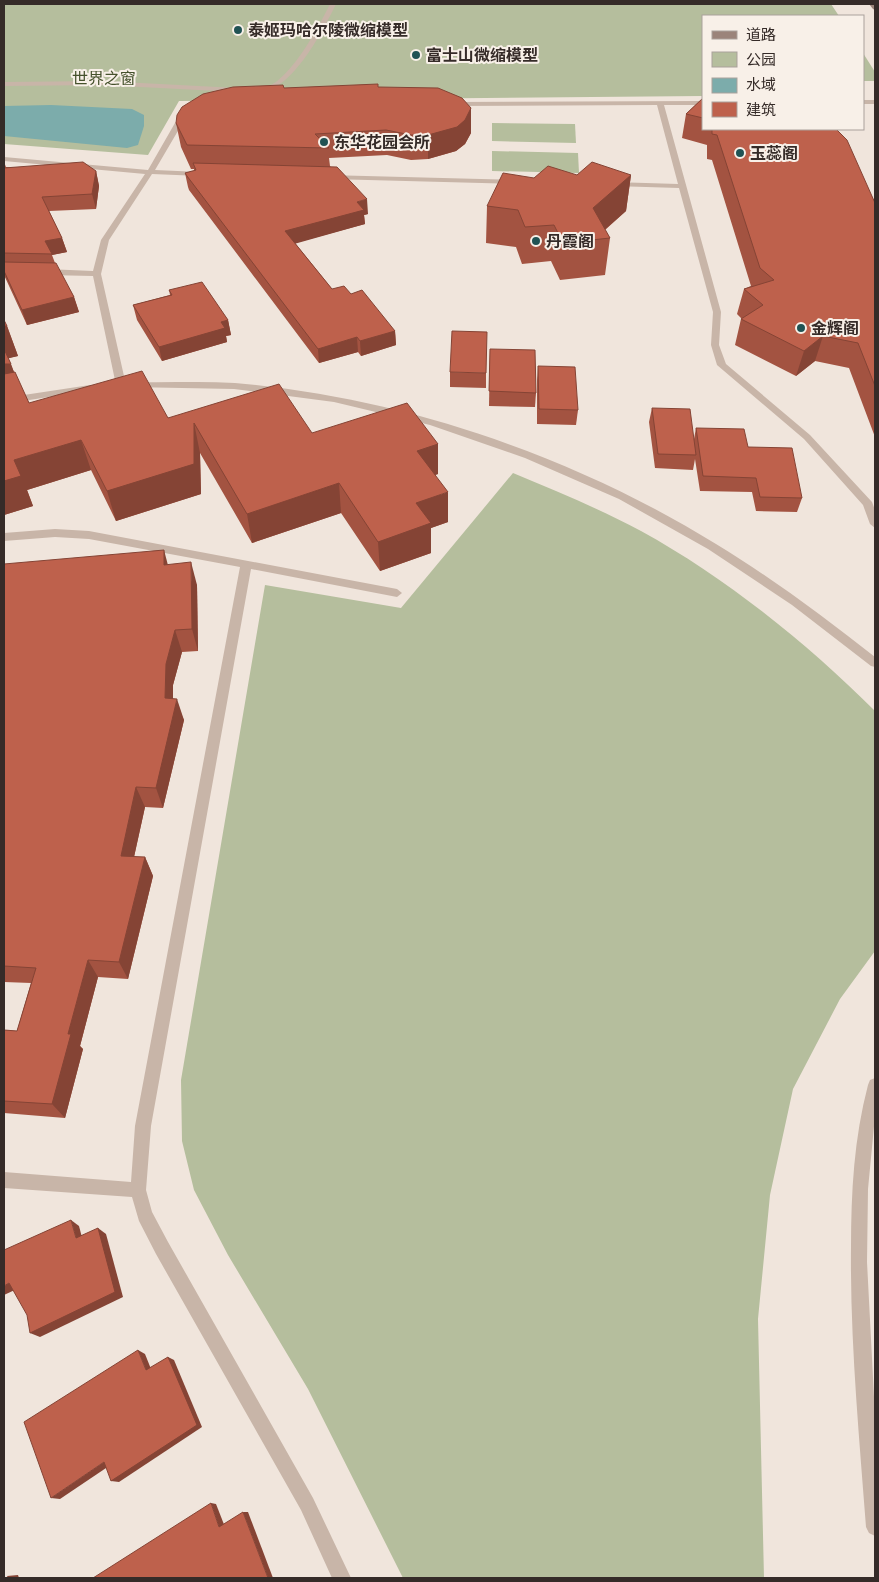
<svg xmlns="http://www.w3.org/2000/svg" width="879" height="1582" viewBox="0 0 879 1582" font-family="Jost,'Noto Sans SC',sans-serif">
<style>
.green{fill:#b5be9d}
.water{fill:#7cacab}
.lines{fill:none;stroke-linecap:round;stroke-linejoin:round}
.pedestrian{fill:#c8b5a8;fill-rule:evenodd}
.minor{fill:#c8b5a8;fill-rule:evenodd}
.secondary{fill:#9b847a;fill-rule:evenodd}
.wall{fill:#a35341}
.shaded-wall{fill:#854435}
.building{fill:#be614c;stroke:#854435}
.poi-dot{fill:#205354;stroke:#f8f0e8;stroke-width:2}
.labels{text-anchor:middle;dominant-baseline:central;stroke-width:4;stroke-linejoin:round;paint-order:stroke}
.far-poi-label{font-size:16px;font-weight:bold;fill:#352b28;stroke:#f8f0e8;text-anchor:start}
.far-park-label{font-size:16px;fill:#46522d;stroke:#f8f0e8}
</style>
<rect width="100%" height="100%" fill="#f0e5dc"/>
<g class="green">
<polygon points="4,4 831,4 839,16 703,16 703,96 179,101 148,155 4,144"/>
<polygon points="863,53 875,72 875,81 863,81"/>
<polygon points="492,123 575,124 576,143 492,141"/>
<polygon points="492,151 578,153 579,173 492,171"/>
<path d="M513,473C556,491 600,509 641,531C725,577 808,644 875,711V951L840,999L793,1089L770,1195L758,1319L764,1578H403L308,1389L228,1255L194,1190L182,1141L181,1080L265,585L401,608Z"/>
</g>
<polygon class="water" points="51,105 132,109 144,115 144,126 138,145 127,148 4,136 4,106"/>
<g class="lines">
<g class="pedestrian">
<path d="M330,4H336C324,29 290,95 258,91V89C264,87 270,86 276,82C298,65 318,28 330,4Z"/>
<polygon points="102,81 237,88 240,90 237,92 102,85 4,86 4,82"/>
</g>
<g class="minor">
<rect x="863" y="100" width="12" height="4"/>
<polygon points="703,101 703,105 664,105 721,312 719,345 726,364 810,435 872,502 875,510 875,528 870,524 863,505 804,439 717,365 711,345 713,312 679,188 613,186 609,184 613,182 678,184 657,105 451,106 447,104 451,102"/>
<polygon points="185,112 192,114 182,124 155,170 200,172 204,174 200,176 152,174 109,240 101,274 126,385 121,388 116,385 93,276 46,275 42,272 46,269 93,271 101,240 145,174 4,161 4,157 148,170 175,123"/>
<polygon points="327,175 515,180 519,182 515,184 330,179 327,179"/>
<path d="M133,382C167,383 201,381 235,383C403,398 572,455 716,544C772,578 824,617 875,657V667L871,666L792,605L708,549L619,499L525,458L430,425L334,402L234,389L130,387V383Z"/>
<polygon points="90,385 93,386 93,390 4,404 4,398"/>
<polygon points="55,529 89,531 397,589 402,593 397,597 251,569 151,1126 146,1190 152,1212 168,1242 313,1498 351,1578 332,1578 301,1510 156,1254 139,1221 132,1197 4,1188 4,1172 131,1182 135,1126 240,567 89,539 55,537 4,541 4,533"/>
<path d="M875,1078V1116L868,1189L867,1262L875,1416V1536L869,1533L866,1527C859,1434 850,1340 851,1247C851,1192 854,1138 868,1085L870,1080Z"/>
</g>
<polygon class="secondary" points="869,4 875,4 875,10 873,9"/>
</g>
<g class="wall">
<polygon points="378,87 471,108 471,133 465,144 456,151 428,159 411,160 387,155 329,158 330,166 368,214 364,215 365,224 295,243 332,289 351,294 395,331 396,345 361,356 358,352 319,363 189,190 188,187 185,173 194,171 194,169 191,169 181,147 176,123 284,88"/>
<polygon points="703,98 703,129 836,129 875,203 875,437 849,368 815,361 796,376 735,345 741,319 742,319 737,314 744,289 751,286 712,160 707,159 707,145 682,138 686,114"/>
<polygon points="4,162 6,167 96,171 99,186 96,209 49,211 62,238 67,252 52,255 55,263 74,297 79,312 27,325 4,275"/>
<polygon points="577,175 631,175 626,211 605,230 610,238 605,275 560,280 551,261 522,264 516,247 486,243 487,206 534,178"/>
<polygon points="169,290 228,320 231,335 226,336 227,342 162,361 137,320 133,305 170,295"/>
<polygon points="7,326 18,356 8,358 14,372 29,403 312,433 438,444 438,474 435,475 448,522 431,528 431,553 380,571 341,513 252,543 200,453 201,494 116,521 91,470 27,490 33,506 4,515"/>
<polygon points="490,349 536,393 535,407 489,406"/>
<polygon points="538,366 578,410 576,425 537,424 537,380"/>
<polygon points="450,372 486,373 486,388 450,387"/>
<polygon points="652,408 694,439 696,428 748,447 802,498 797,512 756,511 752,492 700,491 695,459 693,470 655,468 649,422"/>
<polygon points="4,564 168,565 197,585 198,651 182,652 173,685 173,699 184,720 163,808 145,807 134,857 145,857 153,876 128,979 98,977 80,1046 83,1049 65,1118 4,1113 4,1030 17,1031 31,983 4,982"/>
</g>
<g class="shaded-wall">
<polygon points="471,108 471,133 465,144 456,151 428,159 428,135"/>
<polygon points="96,171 99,186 96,209 92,194"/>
<polygon points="631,175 626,211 593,240 593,208"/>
<polygon points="367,199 368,214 364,215 365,224 287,246 285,231 357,202"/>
<polygon points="62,238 67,252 52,255 45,241"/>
<polygon points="74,297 79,312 27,325 22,310"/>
<polygon points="228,320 231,335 226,336 227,342 162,361 159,347 221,322"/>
<polygon points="4,326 7,326 18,356 6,359 4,354"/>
<polygon points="395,331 396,345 361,356 360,341"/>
<polygon points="823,336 815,361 796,376 804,351"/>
<polygon points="357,337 358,352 319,363 318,349"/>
<polygon points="4,364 11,364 22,394 4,396"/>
<polygon points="194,423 200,453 201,494 116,521 107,491"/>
<polygon points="81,440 91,470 27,490 33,506 4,515 4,481 14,460"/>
<polygon points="438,444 438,474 418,480 417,451"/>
<polygon points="339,483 341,513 252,543 247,514"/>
<polygon points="448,492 448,522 431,528 431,553 380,571 378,542 416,503"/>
<polygon points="164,550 170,573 164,565"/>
<polygon points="191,562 197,585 198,651 192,629"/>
<polygon points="175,630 182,652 173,685 173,716 177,699 184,720 163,808 156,788 165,698 166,664"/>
<polygon points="136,787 145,807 130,875 121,856"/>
<polygon points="145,857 153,876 128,979 119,962"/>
<polygon points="88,960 98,977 80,1046 83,1049 65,1118 52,1104 68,1034"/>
<polygon points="71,1220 79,1226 84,1245 76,1238"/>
<polygon points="98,1228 106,1234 123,1297 40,1337 30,1333"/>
<polygon points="9,1283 19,1288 4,1295 4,1286"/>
<polygon points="138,1350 145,1354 153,1374 146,1370"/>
<polygon points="168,1357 174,1360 202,1427 119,1482 111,1481"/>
<polygon points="104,1462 112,1464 60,1499 51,1498"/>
<polygon points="211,1503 216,1504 225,1527 219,1527"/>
<polygon points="243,1512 248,1512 273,1578 268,1578"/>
<polygon points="18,1575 19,1578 8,1578 7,1576"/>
</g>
<g class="building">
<polygon points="378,84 378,87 438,88 462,98 471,108 465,120 457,127 428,135 411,135 386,130 315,134 329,148 187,145 176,123 177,115 182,107 203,94 233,87 283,85 284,88"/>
<polygon points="703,98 703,118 686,114"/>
<polygon points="712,129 836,129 847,140 875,203 875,386 858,343 823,336 804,351 741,319 763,305 744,289 774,280 760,268 717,135 712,134"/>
<polygon points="83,162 96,171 92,194 42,197 62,238 45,241 52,254 4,253 4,168"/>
<polygon points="592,162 631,175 593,208 610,238 563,243 554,225 525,227 518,210 487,206 503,173 534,178 548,166 577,175"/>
<polygon points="193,163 337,167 367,199 357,202 364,210 285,231 332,289 344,286 351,294 362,290 395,331 360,341 357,337 318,349 187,176 185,173 196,170"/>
<polygon points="4,262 56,263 74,297 22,310 4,271"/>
<polygon points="202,282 228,320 221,322 225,328 159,347 133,305 172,295 169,290"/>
<polygon points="4,320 7,326 4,326"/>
<polygon points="452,331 487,332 486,373 450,372"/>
<polygon points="4,349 11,364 4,364"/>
<polygon points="490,349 535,350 536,393 489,391"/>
<polygon points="538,366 575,367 578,410 539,409"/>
<polygon points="142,371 168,418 279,384 312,433 407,403 438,444 417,451 448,492 416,503 431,523 378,542 339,483 247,514 194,423 194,464 107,491 81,440 14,460 21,476 4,481 4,374 15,372 29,403"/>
<polygon points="652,408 690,409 696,455 658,454"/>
<polygon points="696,428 744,429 748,447 792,448 802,498 760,497 756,478 703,476"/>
<polygon points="164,550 164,565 191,562 192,629 175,630 166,664 165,698 177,699 156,788 136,787 121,856 145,857 119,962 88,960 68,1034 71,1034 52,1104 4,1101 4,1030 17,1031 36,968 4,966 4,564"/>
<polygon points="71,1220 76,1238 98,1228 115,1292 30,1333 27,1315 9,1283 4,1286 4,1250"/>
<polygon points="138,1350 146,1370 168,1357 197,1425 111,1481 104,1462 51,1498 24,1422"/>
<polygon points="211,1503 219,1527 243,1512 268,1578 93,1578"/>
</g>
<g class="poi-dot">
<circle cx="238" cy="30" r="5"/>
<circle cx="416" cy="55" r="5"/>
<circle cx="324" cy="142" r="5"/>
<circle cx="740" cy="153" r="5"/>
<circle cx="536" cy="241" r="5"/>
<circle cx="801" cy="328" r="5"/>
</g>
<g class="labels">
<g class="far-poi-label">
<text x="248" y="30">泰姬玛哈尔陵微缩模型</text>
<text x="426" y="55">富士山微缩模型</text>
<text x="334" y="142">东华花园会所</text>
<text x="750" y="153">玉蕊阁</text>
<text x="546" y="241">丹霞阁</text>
<text x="811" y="328">金辉阁</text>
</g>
<g class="far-park-label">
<text x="104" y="78">世界之窗</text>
</g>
</g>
<rect width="879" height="1582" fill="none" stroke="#352b28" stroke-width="10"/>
<rect x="702" y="15" width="162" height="115" fill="#f8f0e8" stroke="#aaa19b"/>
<rect x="712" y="31" width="25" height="8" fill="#9b847a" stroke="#aaa19b"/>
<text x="746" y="40" font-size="15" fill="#352b28">道路</text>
<rect x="712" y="52" width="25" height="15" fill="#b5be9d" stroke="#aaa19b"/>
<text x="746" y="65" font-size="15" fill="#352b28">公园</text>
<rect x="712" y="78" width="25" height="15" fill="#7cacab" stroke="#aaa19b"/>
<text x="746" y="90" font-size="15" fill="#352b28">水域</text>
<rect x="712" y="102" width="25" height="15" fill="#be614c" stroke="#aaa19b"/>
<text x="746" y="115" font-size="15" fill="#352b28">建筑</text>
</svg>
